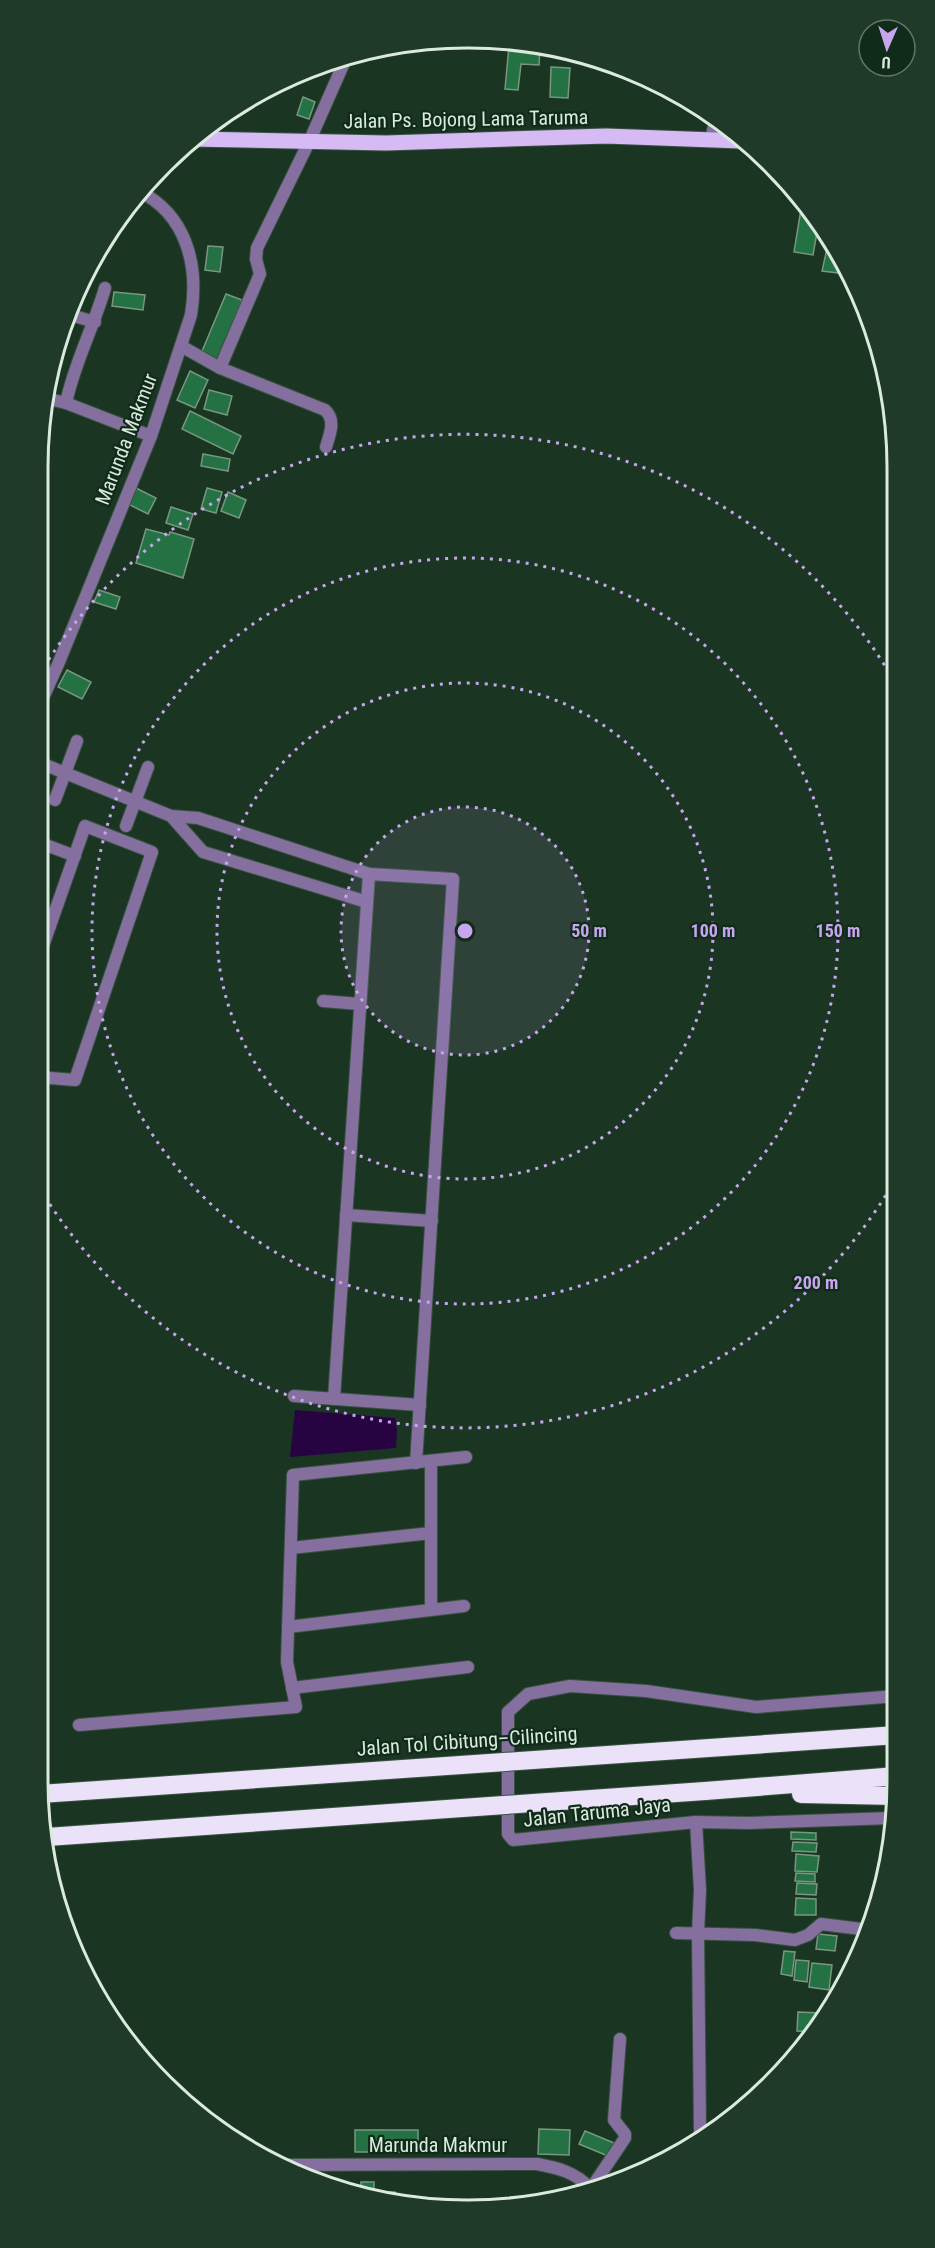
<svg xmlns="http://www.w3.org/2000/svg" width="935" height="2248" viewBox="0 0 935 2248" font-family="'Roboto Condensed',sans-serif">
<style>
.water{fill:#270341}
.building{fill:#247243;stroke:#789680;stroke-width:1.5}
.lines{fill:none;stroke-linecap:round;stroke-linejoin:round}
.street-casing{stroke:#395240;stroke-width:14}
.primary-casing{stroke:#395240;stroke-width:17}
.highway-casing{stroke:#395240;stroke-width:20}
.street{stroke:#856f9f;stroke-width:12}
.primary{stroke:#d5baf4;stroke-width:15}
.highway{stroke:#ebe1f9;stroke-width:18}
.highway-bridge-casing{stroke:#395240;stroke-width:20;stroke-linecap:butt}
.highway-bridge{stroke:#ebe1f9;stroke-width:18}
.ring{fill:none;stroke:#c8a6ef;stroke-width:3;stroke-dasharray:3 6}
.labels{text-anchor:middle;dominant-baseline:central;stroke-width:4.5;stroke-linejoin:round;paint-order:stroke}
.street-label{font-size:20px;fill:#daeade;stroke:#102b19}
.rim{fill:none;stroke:#daeade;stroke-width:3}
.centre{fill:#c8a6ef;stroke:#102b19;stroke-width:3}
.ring-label{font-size:18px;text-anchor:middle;font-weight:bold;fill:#c8a6ef;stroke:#102b19;stroke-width:4.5;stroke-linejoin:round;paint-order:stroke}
</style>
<rect width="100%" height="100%" fill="#1a3522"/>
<polygon class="water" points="295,1410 395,1418 397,1431 396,1448 290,1457"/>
<g class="building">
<polygon points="509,46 540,50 539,65 521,64 518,90 505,89"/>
<polygon points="551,67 570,68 568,98 550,97"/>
<polygon points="303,97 315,102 309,119 297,115"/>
<polygon points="802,203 818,227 813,255 794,252"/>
<polygon points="828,244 847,274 822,271"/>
<polygon points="208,246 223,247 220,272 205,270"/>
<polygon points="114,292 145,295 143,310 112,306"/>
<polygon points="226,294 242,300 217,363 200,356"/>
<polygon points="190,371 208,380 195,408 177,400"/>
<polygon points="209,390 232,396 227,415 204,409"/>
<polygon points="190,411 241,436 233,454 182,429"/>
<polygon points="203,454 230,459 228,471 201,466"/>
<polygon points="136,488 156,498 148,514 128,504"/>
<polygon points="207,488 222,492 216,513 201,509"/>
<polygon points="228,492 246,500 239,518 221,511"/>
<polygon points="171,507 193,514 188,530 166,523"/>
<polygon points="146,529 169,535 170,532 194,539 183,578 136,563"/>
<polygon points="99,590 120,597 116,609 94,602"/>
<polygon points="67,670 91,682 82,699 58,687"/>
<polygon points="38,776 46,780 39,796 38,795"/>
<polygon points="791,1832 816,1833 816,1840 791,1839"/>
<polygon points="793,1842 817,1843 816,1852 792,1851"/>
<polygon points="796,1854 819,1856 817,1872 795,1871"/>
<polygon points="796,1873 815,1874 815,1882 795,1881"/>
<polygon points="797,1883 817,1884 816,1895 796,1894"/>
<polygon points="796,1898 816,1899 816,1915 795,1915"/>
<polygon points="818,1934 837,1936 835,1951 816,1949"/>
<polygon points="784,1951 795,1952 792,1976 781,1974"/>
<polygon points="796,1960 809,1961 807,1982 794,1980"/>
<polygon points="812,1963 832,1965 829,1990 809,1987"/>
<polygon points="798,2012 822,2013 821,2018 814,2032 797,2031"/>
<polygon points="539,2129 570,2130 569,2155 538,2154"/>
<rect x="355" y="2130" width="63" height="22"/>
<polygon points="585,2131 614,2143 608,2156 579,2144"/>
<polygon points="361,2182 374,2182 374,2198 361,2195"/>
<polygon points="378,2192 395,2192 396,2203 378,2199"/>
</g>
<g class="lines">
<defs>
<g id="street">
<polyline points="711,139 716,118"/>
<polyline points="67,314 95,322"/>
<path d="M181,346L220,368L325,410C336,420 330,434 326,447"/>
<polyline points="220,368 260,274 256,259 257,248 309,142 347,56"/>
<polyline points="49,399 66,403 151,436"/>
<path d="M66,403C74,364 94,326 105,288"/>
<path d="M38,709L59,662L151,436L191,315C199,266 187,215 139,191"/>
<polyline points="38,762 171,816 198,818 369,874 453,879 416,1463"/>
<polyline points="55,800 77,741"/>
<polyline points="171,816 203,852 367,902"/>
<polyline points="126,826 148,767"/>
<polyline points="38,842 75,856"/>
<polyline points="38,922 50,926"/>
<polyline points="38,960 85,826 152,852 75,1080 38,1077"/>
<polyline points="323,1001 360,1004"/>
<polyline points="346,1215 432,1221"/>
<polyline points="294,1396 420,1405"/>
<polyline points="334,1399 369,874"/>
<polyline points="431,1461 431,1609"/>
<polyline points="291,1548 431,1533"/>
<polyline points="288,1627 464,1606"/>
<polyline points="292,1688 468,1667"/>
<polyline points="79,1725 296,1707 287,1662 293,1475 466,1457"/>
<polyline points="891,1818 748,1823 696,1822 513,1840 508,1834 508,1712 528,1694 570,1686 646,1691 756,1707 897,1696"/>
<polyline points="696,1822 700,1890 698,1933 700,2132"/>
<polyline points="676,1933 755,1935 795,1940 808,1935 821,1924 869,1930"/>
<path d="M280,2165L537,2164C558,2168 575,2172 590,2188"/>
<polyline points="592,2187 625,2138 625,2134 614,2120 620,2039"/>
</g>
<polyline id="primary" points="192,139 386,143 606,136 741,141"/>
<g id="highway">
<polyline points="705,1791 897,1776"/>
<polyline points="801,1794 895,1796"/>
</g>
</defs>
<use href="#street" class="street-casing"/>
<use href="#primary" class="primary-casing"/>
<use href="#highway" class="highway-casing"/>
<use href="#street" class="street"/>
<use href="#primary" class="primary"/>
<use href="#highway" class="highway"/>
<defs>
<g id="highway-bridge">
<polyline points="40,1794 897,1735"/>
<polyline points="47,1837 705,1791"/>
</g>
</defs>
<use href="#highway-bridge" class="highway-bridge-casing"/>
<use href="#highway-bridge" class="highway-bridge"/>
</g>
<circle cx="465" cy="931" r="124" fill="#c8a6ef" fill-opacity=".12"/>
<g class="ring">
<circle cx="465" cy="931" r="124"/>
<circle cx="465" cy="931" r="248"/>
<circle cx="465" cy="931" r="373"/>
<path d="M895 1180A497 497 0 0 1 39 1187M39 675A497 497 0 0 1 893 679"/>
</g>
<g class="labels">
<g class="street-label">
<text transform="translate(466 119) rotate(-1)">Jalan Ps. Bojong Lama Taruma</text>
<text transform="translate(126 439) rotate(-69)">Marunda Makmur</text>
<text transform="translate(467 1741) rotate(-4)">Jalan Tol Cibitung–Cilincing</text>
<text transform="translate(597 1812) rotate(-6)">Jalan Taruma Jaya</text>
<text x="438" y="2145">Marunda Makmur</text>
</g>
</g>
<path d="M0 0H935V2248H0ZM467 48H468A419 419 0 0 1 887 467V1781A419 419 0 0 1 468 2200H467A419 419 0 0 1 48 1781V467A419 419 0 0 1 467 48Z" fill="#203a29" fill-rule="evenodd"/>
<path class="rim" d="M467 48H468A419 419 0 0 1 887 467V1781A419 419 0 0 1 468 2200H467A419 419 0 0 1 48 1781V467A419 419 0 0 1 467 48Z"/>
<circle cx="465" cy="931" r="9" class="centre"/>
<g class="ring-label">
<text x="589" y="937">50 m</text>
<text x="713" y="937">100 m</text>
<text x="838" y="937">150 m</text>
<text x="816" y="1289">200 m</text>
</g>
<g transform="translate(887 48) rotate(183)"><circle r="28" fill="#102b19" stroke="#617768" stroke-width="1.5"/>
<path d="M0-4.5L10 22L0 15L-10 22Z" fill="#c8a6ef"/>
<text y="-9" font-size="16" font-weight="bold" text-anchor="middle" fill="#daeade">U</text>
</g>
</svg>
